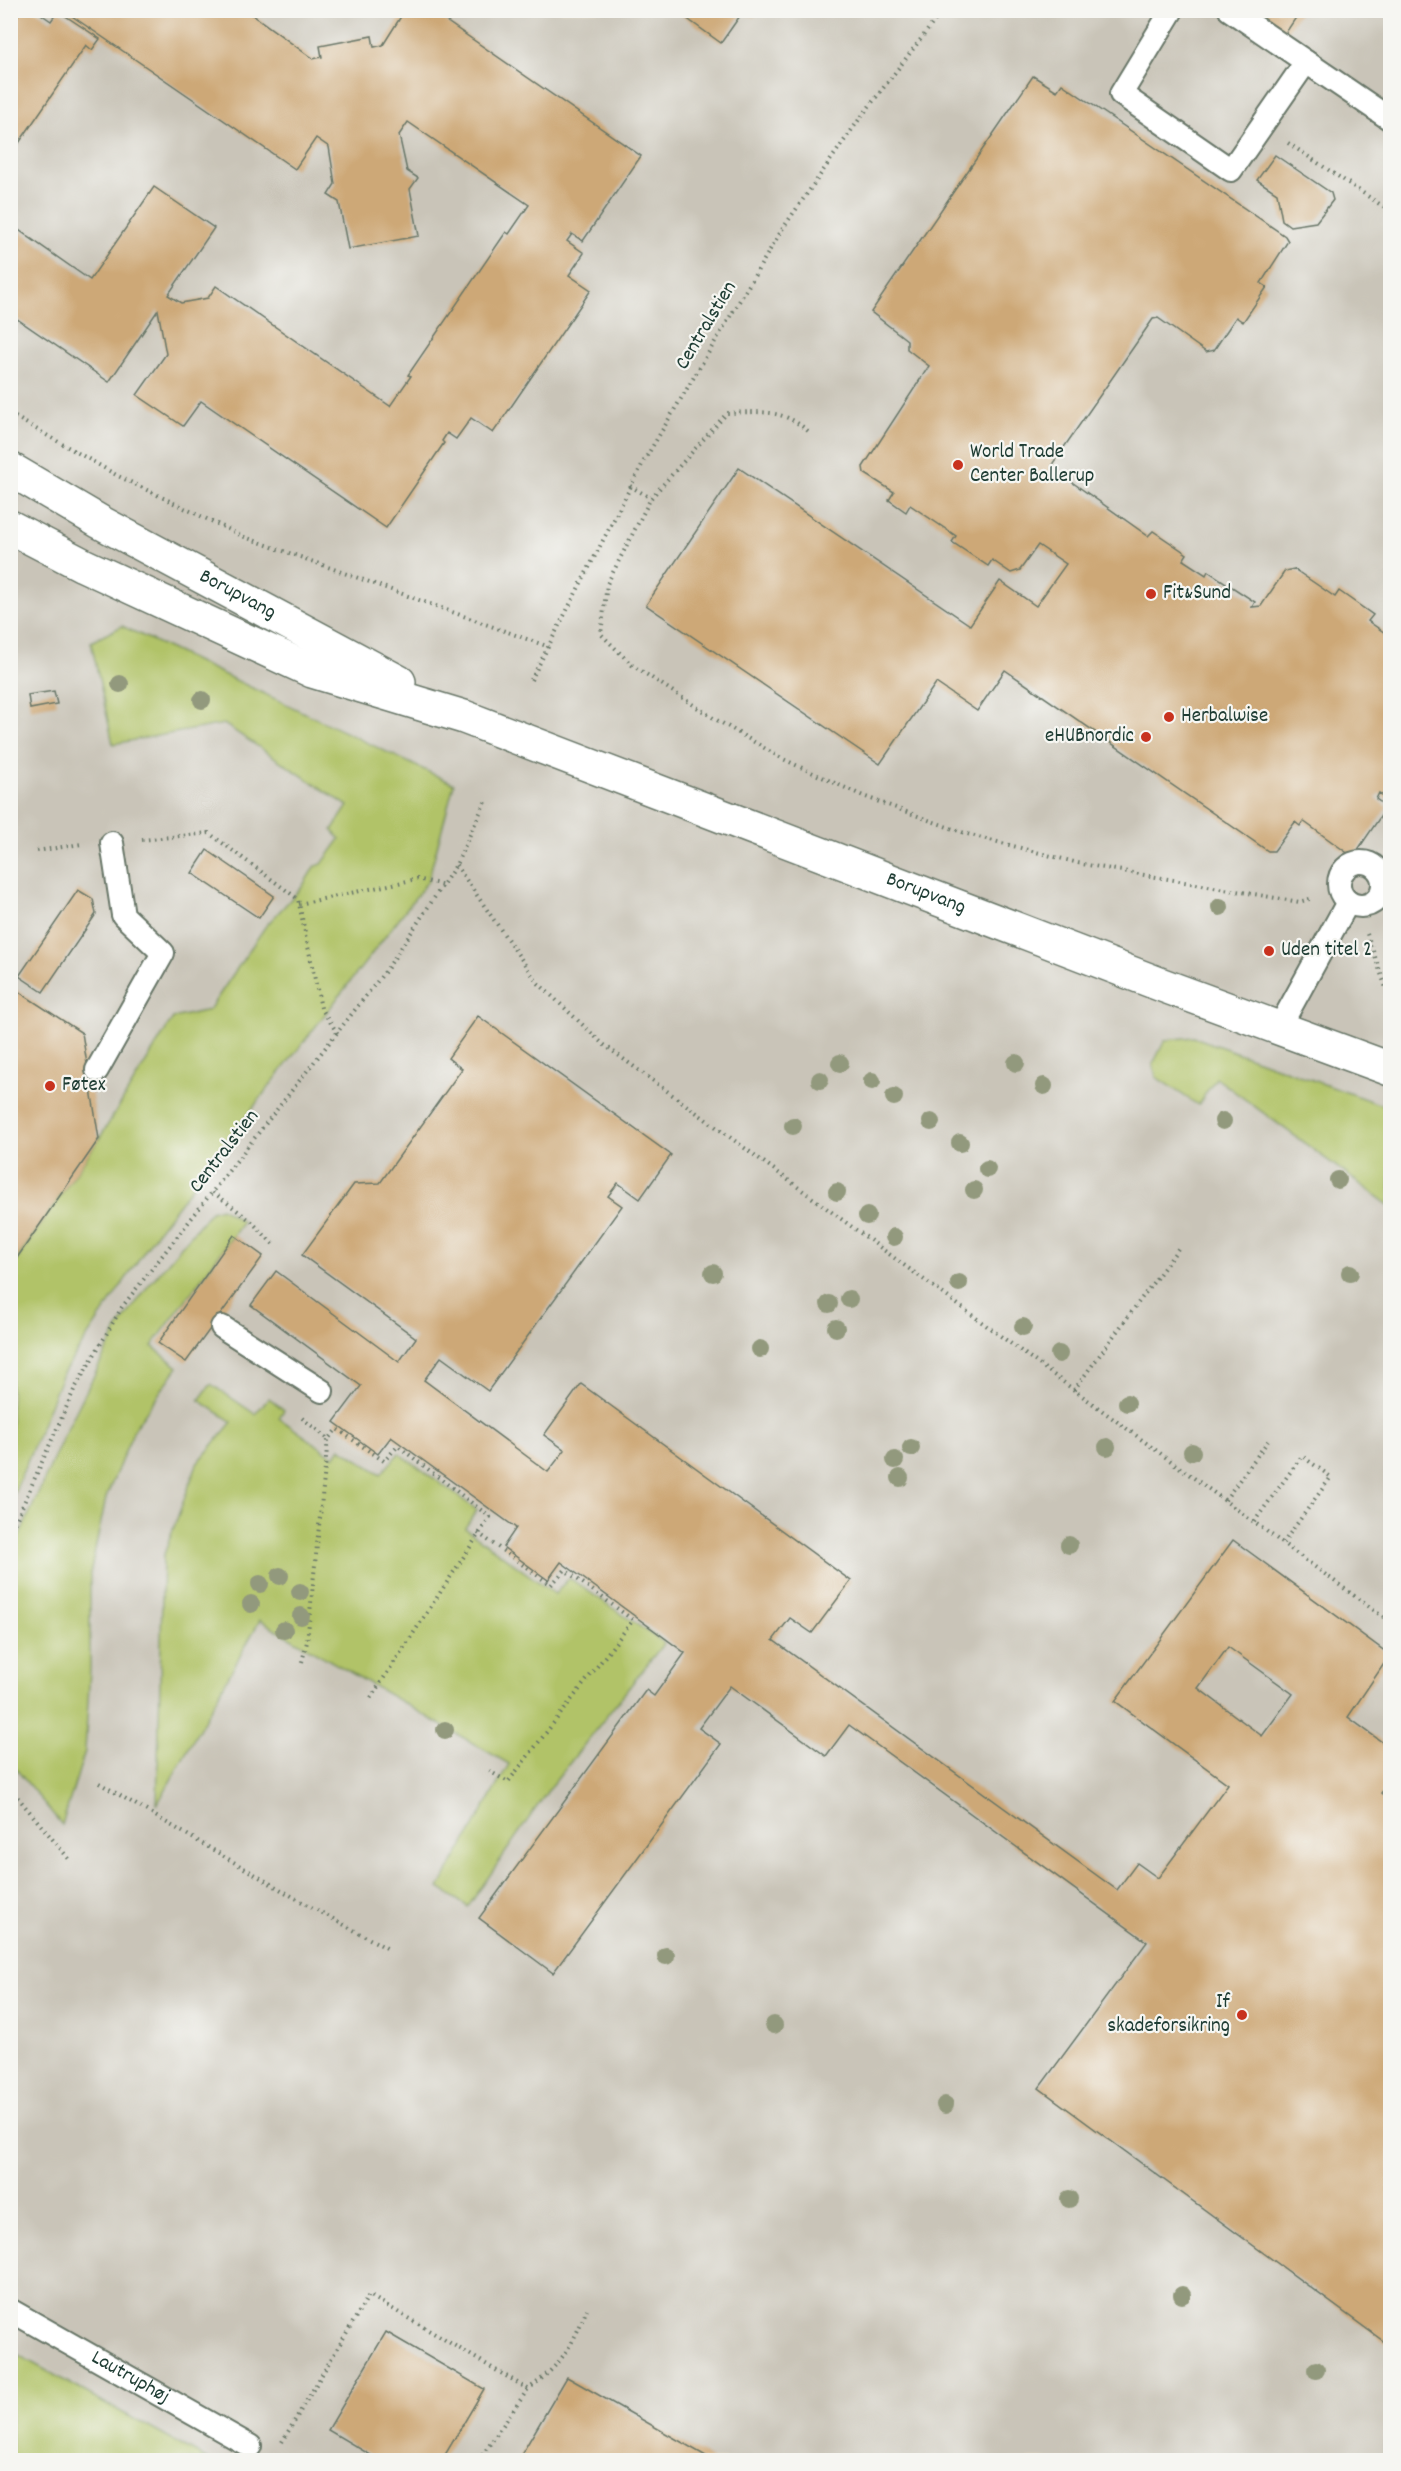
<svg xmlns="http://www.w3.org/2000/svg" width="1401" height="2471" viewBox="0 0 1401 2471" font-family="Dekko,sans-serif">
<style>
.industrial{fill:#c9c4b8}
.green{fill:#b1c367;stroke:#68804e;stroke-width:1.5}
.building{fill:#cda877;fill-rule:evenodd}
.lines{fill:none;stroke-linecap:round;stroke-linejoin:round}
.service-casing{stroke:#687667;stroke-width:26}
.minor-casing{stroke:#687667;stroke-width:36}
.path{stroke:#687667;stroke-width:4;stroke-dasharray:1.5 4.5;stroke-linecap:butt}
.service{stroke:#fff;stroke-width:22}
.minor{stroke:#fff;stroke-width:33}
.tree{fill:#92997d}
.poi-dot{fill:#c8321e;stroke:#f6f6f2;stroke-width:2}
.labels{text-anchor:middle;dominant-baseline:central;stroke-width:4.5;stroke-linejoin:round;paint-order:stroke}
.street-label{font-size:21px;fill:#1f3d34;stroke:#f6f6f2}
.poi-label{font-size:21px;fill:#1f3d34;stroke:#f6f6f2;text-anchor:start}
</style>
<rect width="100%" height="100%" fill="#f6f6f2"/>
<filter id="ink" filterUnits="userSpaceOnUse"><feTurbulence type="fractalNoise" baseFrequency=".0167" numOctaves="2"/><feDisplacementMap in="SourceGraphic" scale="12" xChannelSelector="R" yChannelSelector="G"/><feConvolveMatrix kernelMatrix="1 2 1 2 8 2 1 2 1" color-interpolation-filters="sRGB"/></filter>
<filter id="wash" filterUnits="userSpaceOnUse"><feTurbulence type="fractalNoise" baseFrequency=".008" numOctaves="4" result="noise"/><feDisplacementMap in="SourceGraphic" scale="24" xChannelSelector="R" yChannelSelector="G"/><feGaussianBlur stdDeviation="1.35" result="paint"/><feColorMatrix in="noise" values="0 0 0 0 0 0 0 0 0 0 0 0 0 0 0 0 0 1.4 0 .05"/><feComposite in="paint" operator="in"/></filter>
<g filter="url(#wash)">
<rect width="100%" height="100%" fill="#f1e1c6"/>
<rect class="industrial" x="11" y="11" width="1379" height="2449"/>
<g class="green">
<polygon points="122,626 454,784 428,881 157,1232 63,1373 11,1501 11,1268 99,1139 173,1018 209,1010 265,927 302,887 314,867 322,864 340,839 332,830 348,806 224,724 113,744 91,642"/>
<polygon points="1194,1037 1390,1108 1390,1206 1216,1078 1198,1105 1156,1077 1153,1064 1165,1040"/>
<polygon points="221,1208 243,1222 152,1346 178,1367 135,1427 106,1498 90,1574 90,1669 85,1751 62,1825 11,1763 11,1555 64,1435 118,1328 148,1286 211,1211"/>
<polygon points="211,1384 255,1414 269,1398 284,1410 279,1418 334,1457 340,1448 381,1474 399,1453 477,1510 465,1528 555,1594 569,1578 664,1643 547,1792 468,1907 439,1888 509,1764 260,1620 157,1805 163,1557 197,1464 232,1422 199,1400"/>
<polygon points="11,2351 181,2445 208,2460 11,2460"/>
</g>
<g id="blocks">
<g class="building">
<polygon points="21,10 35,10 51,21 58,11 100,39 92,50 86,45 10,156 10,26"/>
<polygon points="68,10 246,10 313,59 322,57 320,46 372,36 374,47 383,45 405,10 430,10 641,156 583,241 572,234 567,241 584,253 569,275 591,290 493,433 471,418 456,439 447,433 442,441 444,443 386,528 201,401 183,426 137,395 166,354 158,310 109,382 10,314 10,224 90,280 154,187 214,228 168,295 181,303 208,298 216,286 390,406 411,376 408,375 506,232 509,234 529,205 408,122 399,135 407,171 418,178 410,189 419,236 348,249 339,202 328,195 335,184 329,147 316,138 295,169 66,12"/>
<polygon points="675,10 761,10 754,17 742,13 721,43"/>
<polygon points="1244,10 1301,10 1281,40"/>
<polygon points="1033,76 1057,91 1062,84 1285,236 1288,241 1261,283 1267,287 1243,322 1236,317 1214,350 1206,352 1158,318 1153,319 1053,463 1052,468 1148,536 1153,531 1187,554 1183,560 1206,575 1208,571 1255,602 1252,607 1261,606 1285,571 1294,569 1335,597 1339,591 1373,615 1368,621 1388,635 1390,631 1390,801 1379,793 1376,799 1387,807 1353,857 1303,821 1300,826 1295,822 1274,851 1268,851 1005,670 977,711 936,683 880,764 646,605 739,468 970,625 1000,581 1036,606 1066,564 1038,545 1020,570 1011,573 992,560 988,566 952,542 956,536 910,505 906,512 889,500 894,492 864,473 863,467 929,366 907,349 907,340 871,312"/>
<polygon points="1275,155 1331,193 1333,200 1316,222 1290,226 1282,220 1277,193 1257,180"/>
<polygon points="54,691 57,704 30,709 28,695"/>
<polygon points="207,850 274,896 259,918 192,873"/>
<polygon points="78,890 93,899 96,914 43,992 19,976"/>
<polygon points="10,986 82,1033 99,1139 10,1268"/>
<path d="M478,1016L671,1155L640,1199L618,1183L608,1196L622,1206L488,1391L441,1357L424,1380L548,1472L565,1450L544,1435L581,1384L851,1581L812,1633L790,1618L773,1640L1117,1890L1137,1863L1158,1878L1228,1784L1115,1701L1233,1540L1390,1655L1348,1717L1390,1748V1780L1381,1793L1390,1800V2346L1039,2088L1147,1942L849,1725L826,1756L730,1686L699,1728L721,1744L553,1973L479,1918L646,1690L654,1696L685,1653L561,1562L548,1580L503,1547L516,1528L391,1437L378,1454L334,1422L361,1386L251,1305L276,1271L399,1362L416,1338L302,1255L354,1184L380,1183L462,1069L448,1058ZM1228,1647L1293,1694L1262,1736L1198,1688Z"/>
<polygon points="234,1235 263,1256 186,1362 158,1343"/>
<polygon points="386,2332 484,2389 442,2460 379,2460 328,2430"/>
<polygon points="567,2377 713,2460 518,2460"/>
</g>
</g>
</g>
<g filter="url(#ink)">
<use href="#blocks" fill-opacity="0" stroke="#687667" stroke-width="1.5"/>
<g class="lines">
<defs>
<g id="service">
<polyline points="1172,10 1121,94 1231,170 1306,62"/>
<polyline points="1230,10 1390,119"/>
<circle cx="1361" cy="884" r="22"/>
<polyline points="1279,1028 1348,902"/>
<polyline points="97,1070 163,953 123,915 112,843"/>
<polyline points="222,1327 322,1391"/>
<path id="s1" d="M10,2310L250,2446"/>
</g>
<g id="minor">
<path id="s2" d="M10,469L100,522L399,682"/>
<path id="s3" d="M10,527L83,565L312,671L464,717L1162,985L1390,1069"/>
</g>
</defs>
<use href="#service" class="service-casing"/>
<use href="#minor" class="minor-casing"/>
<g class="path">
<polyline points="1288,143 1390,211"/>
<polyline points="10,414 118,476 242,536 549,647"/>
<path d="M808,431C781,408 761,412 727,413L651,498L607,584L601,634L632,665L715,719L783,759L863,796L967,834L1082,864L1299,902L1313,898"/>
<polyline points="630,486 651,498"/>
<polyline points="531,680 645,459 783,228 858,121 943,10"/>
<polyline points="142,840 209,833 298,899 321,1008 338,1034"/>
<polyline points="37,851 81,844"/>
<polyline points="456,865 537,982 603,1044 1390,1622"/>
<polyline points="1380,872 1390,870"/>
<polyline points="299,904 417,879 444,885"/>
<polyline points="1367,934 1386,988 1390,994"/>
<polyline points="213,1192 251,1221 276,1247"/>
<polyline points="1074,1390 1180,1246"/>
<polyline points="302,1418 328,1439 337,1429 384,1461 398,1446 490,1517 370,1699"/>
<polyline points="1225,1500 1268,1441"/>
<polyline points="1254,1522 1302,1456 1331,1477 1283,1543"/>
<polyline points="478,1533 551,1585 565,1570 633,1620 508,1782 489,1771"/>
<polyline points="10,1534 74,1390 122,1307 387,969 456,865 485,802"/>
<polyline points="302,1662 307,1642 328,1439"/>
<polyline points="99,1783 295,1898 390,1950"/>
<polyline points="10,1788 69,1859"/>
<path d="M282,2442L369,2295L528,2389C561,2366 572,2346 587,2309"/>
<polyline points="479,2460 528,2389"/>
</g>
<use href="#service" class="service"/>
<use href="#minor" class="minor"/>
</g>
<g class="tree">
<circle cx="120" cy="684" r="9"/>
<circle cx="202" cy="700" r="9"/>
<circle cx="1220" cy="907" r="9"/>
<circle cx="840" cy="1063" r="9"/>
<circle cx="1016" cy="1063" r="9"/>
<circle cx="820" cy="1080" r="9"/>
<circle cx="872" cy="1081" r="9"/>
<circle cx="1044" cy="1086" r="9"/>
<circle cx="894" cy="1097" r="9"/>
<circle cx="1223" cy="1121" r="9"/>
<circle cx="931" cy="1122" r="9"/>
<circle cx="793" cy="1126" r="9"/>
<circle cx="960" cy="1143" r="9"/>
<circle cx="987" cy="1169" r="9"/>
<circle cx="1338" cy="1180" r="9"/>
<circle cx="974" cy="1190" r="9"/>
<circle cx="837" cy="1192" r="9"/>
<circle cx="867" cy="1216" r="9"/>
<circle cx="894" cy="1237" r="9"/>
<circle cx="713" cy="1273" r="9"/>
<circle cx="1350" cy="1273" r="9"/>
<circle cx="959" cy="1283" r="9"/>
<circle cx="849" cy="1299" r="9"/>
<circle cx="829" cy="1304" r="9"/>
<circle cx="1023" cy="1327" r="9"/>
<circle cx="836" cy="1328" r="9"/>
<circle cx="760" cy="1349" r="9"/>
<circle cx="1059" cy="1354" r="9"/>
<circle cx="1127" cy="1403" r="9"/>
<circle cx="1107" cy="1447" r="9"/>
<circle cx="911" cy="1448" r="9"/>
<circle cx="1192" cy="1452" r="9"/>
<circle cx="895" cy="1460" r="9"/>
<circle cx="900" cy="1478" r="9"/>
<circle cx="1069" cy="1545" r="9"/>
<circle cx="280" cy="1576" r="9"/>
<circle cx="260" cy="1584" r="9"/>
<circle cx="300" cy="1592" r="9"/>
<circle cx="251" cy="1604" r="9"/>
<circle cx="301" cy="1616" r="9"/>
<circle cx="284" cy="1630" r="9"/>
<circle cx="445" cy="1730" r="9"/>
<circle cx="666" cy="1956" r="9"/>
<circle cx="774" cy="2025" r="9"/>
<circle cx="945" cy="2105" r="9"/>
<circle cx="1069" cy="2199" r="9"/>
<circle cx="1182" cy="2295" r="9"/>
<circle cx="1316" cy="2370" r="9"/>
</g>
</g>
<g class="poi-dot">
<circle cx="958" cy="465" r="6"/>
<circle cx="1151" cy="594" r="6"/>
<circle cx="1169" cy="717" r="6"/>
<circle cx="1146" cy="737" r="6"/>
<circle cx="1269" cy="951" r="6"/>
<circle cx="50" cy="1086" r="6"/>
<circle cx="1242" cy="2015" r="6"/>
</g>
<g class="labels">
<g class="street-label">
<text transform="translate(707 326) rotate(-59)">Centralstien</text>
<text stroke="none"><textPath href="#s2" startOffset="260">Borupvang</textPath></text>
<text stroke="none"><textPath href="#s3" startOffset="988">Borupvang</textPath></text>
<text transform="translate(225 1152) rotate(-52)">Centralstien</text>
<text stroke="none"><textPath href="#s1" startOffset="138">Lautruphøj</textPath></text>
</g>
<g class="poi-label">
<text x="970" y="453">World Trade<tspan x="970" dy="24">Center Ballerup</tspan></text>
<text x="1163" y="594">Fit&amp;Sund</text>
<text x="1181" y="717">Herbalwise</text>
<text x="1134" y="737" text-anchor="end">eHUBnordic</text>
<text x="1281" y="951">Uden titel 2</text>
<text x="62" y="1086">Føtex</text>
<text x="1230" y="2003" text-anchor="end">If<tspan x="1230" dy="24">skadeforsikring</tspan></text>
</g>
</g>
<rect width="1401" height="2471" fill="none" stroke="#f6f6f2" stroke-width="36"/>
</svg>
